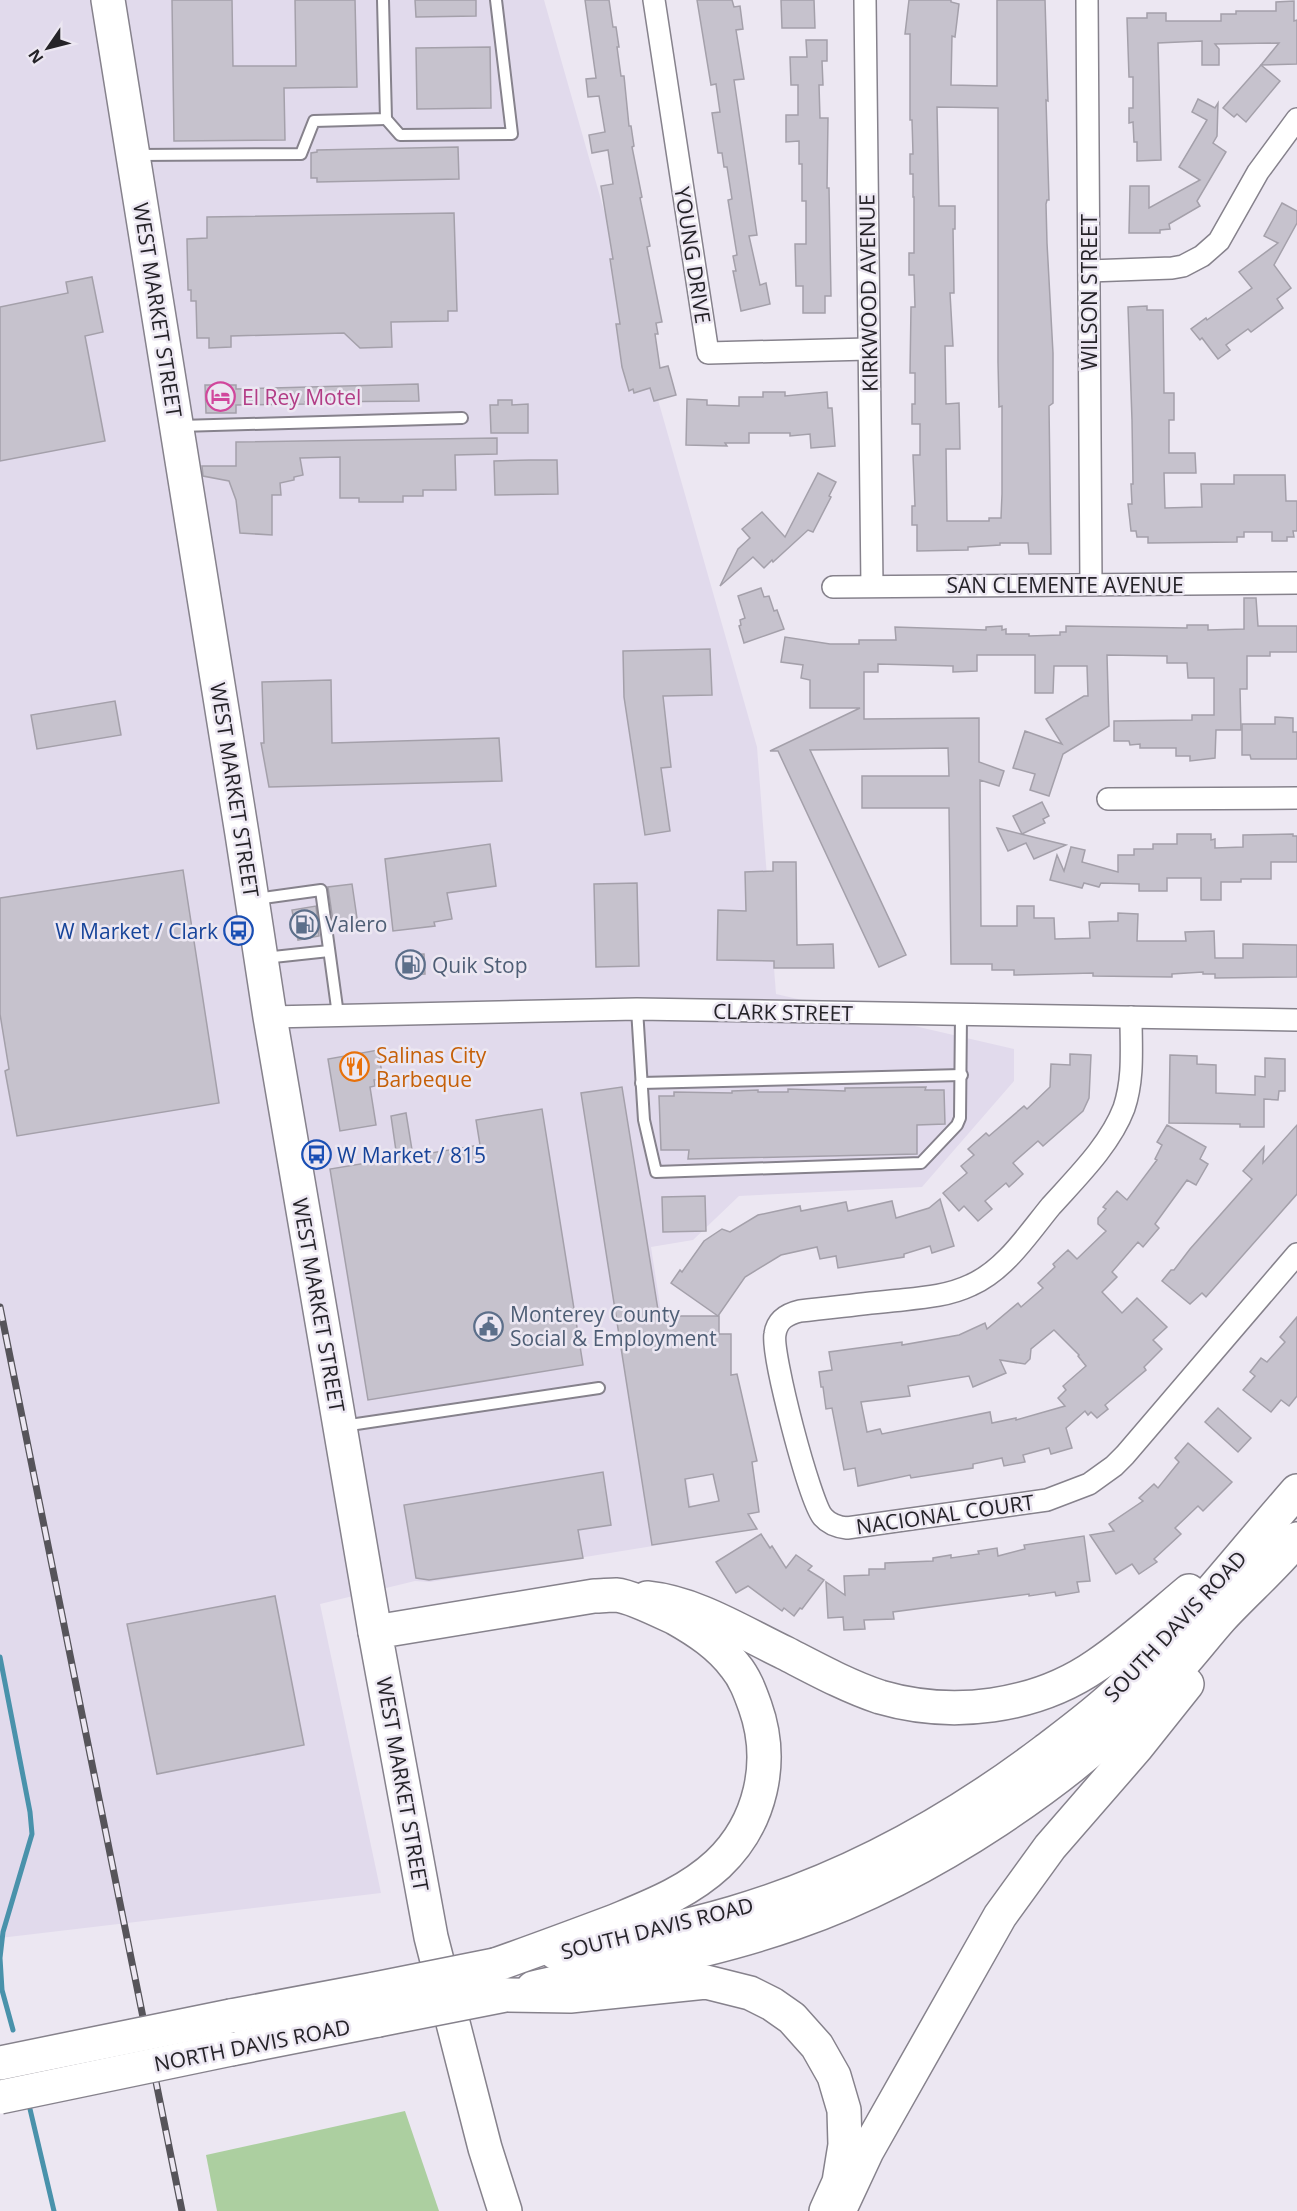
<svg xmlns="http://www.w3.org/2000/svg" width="1297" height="2211" viewBox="0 0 1297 2211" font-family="'Open Sans',sans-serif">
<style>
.built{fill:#e1daec}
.green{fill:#accfa0}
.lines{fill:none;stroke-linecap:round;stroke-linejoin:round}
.stream{stroke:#4992ab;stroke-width:5}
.building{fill:#c6c2cd;stroke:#a4a0aa;stroke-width:1.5;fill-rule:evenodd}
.service-casing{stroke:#86828c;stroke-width:14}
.minor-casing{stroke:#86828c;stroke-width:24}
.primary-casing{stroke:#86828c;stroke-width:36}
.trunk-casing{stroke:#86828c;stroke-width:36}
.service{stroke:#fff;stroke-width:10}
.minor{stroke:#fff;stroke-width:21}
.primary{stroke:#fff;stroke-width:33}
.trunk{stroke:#fff;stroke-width:33}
.rail-casing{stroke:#56545a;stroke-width:7}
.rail{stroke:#ece7f2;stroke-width:4.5;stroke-dasharray:14;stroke-linecap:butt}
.trunk-bridge-casing{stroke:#86828c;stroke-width:36;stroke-linecap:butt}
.trunk-bridge{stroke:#fff;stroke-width:33}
.labels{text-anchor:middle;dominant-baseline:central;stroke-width:5;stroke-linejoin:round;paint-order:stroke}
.street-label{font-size:21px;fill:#252328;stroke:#ece7f2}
.hotel-label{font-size:21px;fill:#b23c85;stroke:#ece7f2;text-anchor:start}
.service-label{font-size:21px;fill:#4e5e75;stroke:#ece7f2;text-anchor:start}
.transit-label{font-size:21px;fill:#164399;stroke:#ece7f2;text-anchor:end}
.food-label{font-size:21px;fill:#c56008;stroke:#ece7f2;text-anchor:start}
</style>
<rect width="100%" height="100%" fill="#ece7f2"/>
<polygon class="built" points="0,0 544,0 757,747 776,994 1014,1049 1014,1081 922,1187 739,1196 693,1240 651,1247 696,1539 430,1582 415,1581 320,1604 381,1893 0,1938"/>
<polygon class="green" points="405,2111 439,2211 217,2211 206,2155"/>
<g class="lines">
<g class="stream">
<polyline points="0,1657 30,1812 32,1834 3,1932 0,1958 2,1990 13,2030"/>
<polyline points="30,2109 54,2211"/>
</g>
</g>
<g class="building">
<polygon points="172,0 232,0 233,66 296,66 295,0 355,0 357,87 284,88 285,140 174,141"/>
<polygon points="415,0 476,0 476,16 416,17"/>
<polygon points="585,0 609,0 613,27 616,27 619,47 617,47 621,76 624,76 629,126 631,126 634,146 632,147 642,197 640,198 650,246 647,247 662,322 656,323 658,334 655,334 660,368 668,366 676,395 654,401 650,388 634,393 633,389 629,391 622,367 616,324 620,324 610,259 613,259 601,186 613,184 608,150 592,153 589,135 605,132 599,96 588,97 586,79 596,78"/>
<polygon points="697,0 732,0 734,7 740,6 743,29 736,30 744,79 734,80 757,235 749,236 760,285 766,283 770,304 741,311 733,271 736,271 733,256 737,255 728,200 732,199 727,167 724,167 722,153 718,153 712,113 720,112 716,84 711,85"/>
<polygon points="781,0 814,0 815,28 782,28"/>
<path d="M909,0H951V2L959,4L955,37L952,36L951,85L997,86V0H1045L1048,101L1046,100L1049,200H1047L1046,204L1047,243L1053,353V403L1049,406L1051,554H1029L1028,543H1000V545L968,547V550L917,551V525H912V506H915L913,455H920V424H912V404H915V373H910L911,307H915L914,275H909V253H914V197H913V174H910V154H913L912,120H910V34H905ZM937,107L998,108V362L999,407L1002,406V494L1001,518H989V521H947L946,449H960L959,403L946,404L945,346H953L950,293H954L953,229H955V206H939Z"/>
<polygon points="1294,1 1294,21 1297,20 1297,64 1261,65 1279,43 1215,44 1219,49 1219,65 1202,65 1202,41 1158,43 1161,160 1137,161 1137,142 1134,142 1133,122 1129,123 1129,108 1133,108 1133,77 1129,77 1127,18 1147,18 1147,13 1166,13 1166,21 1221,21 1221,14 1236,14 1236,11 1276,11 1276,2"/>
<polygon points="806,40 827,40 827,61 822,61 823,85 819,85 820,118 828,118 827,188 829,188 831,296 825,296 825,313 803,313 803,286 796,286 795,244 806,244 806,201 802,201 802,164 799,164 799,141 786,142 786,115 798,115 798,85 791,85 790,57 807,57"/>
<polygon points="490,47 491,108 417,109 416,48"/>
<polygon points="1261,65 1280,81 1246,122 1237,114 1234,117 1223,108"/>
<polygon points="1198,99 1215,108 1218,103 1217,136 1213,143 1226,152 1197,201 1200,206 1169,224 1170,229 1160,230 1160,233 1129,233 1130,186 1149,186 1149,208 1200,180 1179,167 1207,120 1192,112"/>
<polygon points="458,147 459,179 317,182 317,178 311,178 311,153 317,152 317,150"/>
<polygon points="1282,203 1297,211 1297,223 1274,265 1291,288 1277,299 1283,308 1251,332 1248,329 1226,345 1230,350 1218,359 1202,338 1200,340 1191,329 1206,318 1207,320 1252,288 1239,272 1278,243 1264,236"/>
<polygon points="454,213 457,311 448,311 448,321 391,322 392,347 360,348 344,333 231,336 231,347 209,348 209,338 197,338 196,301 191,301 191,290 188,290 187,239 207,238 207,217"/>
<polygon points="92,277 103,332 85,336 105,441 0,461 0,307 68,293 66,282"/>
<polygon points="1147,306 1147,310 1163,310 1164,393 1174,393 1174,420 1169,420 1169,453 1195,453 1196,473 1164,473 1165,508 1202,507 1201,484 1234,484 1234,475 1285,475 1286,501 1297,501 1297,531 1293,531 1294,537 1287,537 1287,541 1272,541 1272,532 1244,532 1244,537 1237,537 1237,542 1148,543 1148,537 1137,537 1136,531 1131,531 1128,504 1132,504 1131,484 1133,484 1132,420 1128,307"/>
<polygon points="418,384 419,401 305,402 306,404 236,405 236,413 206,413 205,385 236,385 236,389"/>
<polygon points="763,392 785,392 785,396 827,392 828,408 832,408 835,446 811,448 810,434 790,436 790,433 749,433 749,443 725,443 727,446 686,445 687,399 707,400 707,405 739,406 739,397 763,397"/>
<polygon points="498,400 512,400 512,405 528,404 528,433 491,433 490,405 498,405"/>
<polygon points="497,438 497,454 455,455 456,490 423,490 423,496 403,496 403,502 359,502 359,498 340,498 340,457 300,458 303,475 294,477 294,480 280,483 281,495 272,495 272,535 240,533 236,500 229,481 203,476 202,466 236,466 236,442"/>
<polygon points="529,460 557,460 558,494 495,495 494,461"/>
<polygon points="818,473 836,482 829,496 831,497 813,532 808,530 773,562 772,560 764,568 753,557 720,586 738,549 750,538 742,529 762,512 785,537"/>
<polygon points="761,588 764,597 769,596 774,611 777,610 784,629 744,643 739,626 741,625 740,620 745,618 738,596"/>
<polygon points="1244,598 1256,598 1258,626 1297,626 1297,652 1270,652 1270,656 1247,656 1247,689 1240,689 1241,730 1216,730 1215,758 1190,761 1190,756 1176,756 1176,748 1140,748 1140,744 1130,745 1129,741 1114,741 1114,721 1192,720 1192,715 1214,715 1214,678 1188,678 1187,663 1167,663 1167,656 1107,655 1109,726 1063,754 1049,796 1030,790 1035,774 1013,768 1025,731 1062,744 1046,719 1084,696 1088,696 1087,666 1054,666 1053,693 1035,693 1035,655 977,655 977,671 953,672 953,666 878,664 878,672 864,672 864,719 979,718 979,762 1004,771 999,786 980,780 981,926 1017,926 1017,906 1034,906 1034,918 1054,918 1055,939 1090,938 1089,922 1118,921 1118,913 1138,914 1137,941 1186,941 1185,932 1214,931 1215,958 1243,958 1243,944 1297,945 1297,977 1215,978 1215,974 1203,974 1203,972 1172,974 1172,977 1093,976 1093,973 1014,975 1014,970 992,970 992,964 951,964 949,808 862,808 862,776 949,776 948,748 810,750 906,955 879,967 778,751 770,751 860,708 810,708 810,680 801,678 803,665 781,662 785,637 830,644 859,644 859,640 896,640 895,627 986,630 986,627 1002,626 1002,630 1006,629 1006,634 1029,634 1029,636 1060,635 1060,632 1066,632 1066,626 1187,628 1187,625 1208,625 1208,630 1244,629"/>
<polygon points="710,649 712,695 663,696 671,767 661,768 670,831 645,835 624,697 623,651"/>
<polygon points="331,680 332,743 499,738 502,781 269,787 261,743 264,743 262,682"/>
<polygon points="115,701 121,735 37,749 31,715"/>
<polygon points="1275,717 1293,718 1293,732 1297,732 1297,759 1251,759 1250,755 1242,755 1242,724 1275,724"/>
<polygon points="1042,802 1049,816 1043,819 1045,823 1022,834 1013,816"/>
<polygon points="997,828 1037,838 1066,845 1034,859 1026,843 1008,851"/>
<polygon points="1177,834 1211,834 1211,840 1215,839 1215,848 1243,847 1243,835 1293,834 1293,836 1297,836 1297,862 1271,862 1271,879 1241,879 1241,882 1221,882 1221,900 1201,900 1201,878 1167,878 1167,891 1139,891 1139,884 1101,883 1099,887 1084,883 1082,888 1050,880 1057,855 1064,871 1071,847 1085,850 1082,862 1118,872 1118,855 1134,855 1134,849 1153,849 1153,844 1177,844"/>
<polygon points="490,844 496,886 447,893 452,919 434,922 435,926 393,931 385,859"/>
<polygon points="773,862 796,862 797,945 833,944 834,968 774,968 774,961 717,960 718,910 746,911 745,872 773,871"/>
<polygon points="183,870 219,1103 17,1136 5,1071 9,1069 0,1014 0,898"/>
<polygon points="637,883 639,966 596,967 594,884"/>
<polygon points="352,884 358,925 334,928 328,887"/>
<polygon points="316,906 319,936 298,940 292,910"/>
<polygon points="424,954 425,974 400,975 399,955"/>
<polygon points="378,1050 383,1079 374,1080 375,1086 370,1087 376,1125 340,1131 328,1059"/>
<polygon points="1070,1054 1091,1055 1089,1098 1083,1111 1043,1146 1038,1141 1013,1163 1023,1174 1009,1187 1006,1183 985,1201 992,1209 978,1221 964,1206 959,1211 943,1193 967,1173 961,1166 974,1155 968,1149 986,1133 989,1136 1024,1106 1027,1109 1050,1087 1051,1064 1070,1065"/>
<polygon points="1170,1055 1197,1056 1197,1064 1216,1065 1216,1093 1255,1095 1255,1076 1265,1077 1265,1058 1285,1059 1285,1091 1279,1091 1278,1100 1264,1099 1264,1127 1240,1127 1240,1124 1169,1123"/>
<path d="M622,1087L659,1316H719V1334H731V1375L737,1374L757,1461L752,1462L759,1512L748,1514L757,1529L652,1545L581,1093ZM713,1474L719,1501L689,1507L685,1479Z"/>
<polygon points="926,1087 925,1090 944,1090 945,1124 917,1125 917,1154 688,1159 689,1150 661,1150 659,1096 674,1096 674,1092 732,1093 732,1091 758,1090 758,1092 788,1092 788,1089 845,1091 845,1088"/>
<polygon points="542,1109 583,1365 368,1400 330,1169 397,1158 391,1116 406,1113 413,1156 480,1145 476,1120"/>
<path d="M1167,1125L1206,1147L1200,1159L1208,1164L1196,1185L1187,1180L1155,1224L1159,1228L1143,1247L1138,1242L1112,1272L1117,1277L1102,1292L1122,1313L1137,1298L1167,1327L1153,1340L1162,1349L1144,1367L1146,1370L1105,1405L1108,1409L1097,1418L1091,1412L1088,1415L1085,1411L1066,1428L1072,1448L1051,1454L1049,1448L1023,1455L1025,1462L1004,1466L1002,1458L973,1464V1468L911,1478L910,1475L858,1486L855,1468L844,1470L832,1408L826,1409L823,1387H821L819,1372L832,1370L829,1352L902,1342V1345L959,1335L985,1323L987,1329L1018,1303L1021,1307L1043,1288L1038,1283L1055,1267L1053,1264L1068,1250L1077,1259L1106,1231L1098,1224V1218L1106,1209L1103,1207L1117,1191L1127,1200L1157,1160L1155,1159L1162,1145L1157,1142ZM1054,1330L1079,1355L1078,1356L1086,1366L1063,1386L1066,1390L1058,1398L1065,1406L1016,1420V1418L992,1423L990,1412L882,1434L880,1429L867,1432L861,1402L910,1396L908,1386L969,1376L973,1387L1006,1373L1000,1360L1025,1364L1030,1359L1031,1349Z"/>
<polygon points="1297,1125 1297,1194 1206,1297 1202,1293 1190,1304 1162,1281 1171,1270 1174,1270 1190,1249 1252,1179 1243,1171 1264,1147 1263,1163"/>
<polygon points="705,1196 706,1231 663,1232 662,1197"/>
<polygon points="940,1199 954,1246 932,1253 930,1246 904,1254 904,1257 838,1268 836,1256 820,1259 817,1247 781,1255 745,1277 718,1316 671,1283 680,1270 682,1272 704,1241 722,1229 730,1232 758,1215 800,1206 801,1211 846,1202 848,1211 892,1201 896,1218 929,1208"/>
<polygon points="1297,1317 1297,1396 1289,1406 1281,1400 1271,1412 1243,1390 1255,1376 1250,1372 1261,1358 1267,1362 1285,1342 1280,1337"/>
<polygon points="1218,1408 1251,1438 1238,1452 1205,1422"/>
<polygon points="1188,1443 1232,1482 1203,1511 1198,1506 1175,1528 1181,1534 1154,1559 1157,1562 1139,1574 1132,1564 1116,1574 1090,1535 1114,1531 1109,1524 1143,1501 1139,1498 1154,1484 1158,1488 1179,1462 1175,1458"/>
<polygon points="603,1472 611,1525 578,1530 583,1558 429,1580 416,1578 404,1505"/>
<polygon points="761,1534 770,1548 772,1546 786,1568 796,1555 812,1566 808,1570 824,1580 802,1609 800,1608 794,1616 784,1608 782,1611 748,1586 736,1593 716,1562"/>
<polygon points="1084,1536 1090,1581 1077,1582 1079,1592 1056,1596 1055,1592 1029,1596 1029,1594 893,1612 894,1619 864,1620 865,1629 844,1630 843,1617 828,1618 826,1582 845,1595 844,1576 869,1575 869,1569 885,1569 885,1563 933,1561 933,1558 951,1555 951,1558 979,1554 978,1551 997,1548 998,1556 1025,1549 1024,1545"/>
<polygon points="275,1596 304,1745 157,1774 127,1624"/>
</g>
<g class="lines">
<defs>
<g id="service">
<polyline points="386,119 400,135 512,134 496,0"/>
<polyline points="137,155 301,154 314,121 386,119 383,0"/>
<polyline points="180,426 462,418"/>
<polyline points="256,899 321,890 338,1015"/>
<polyline points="264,958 329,951"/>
<polyline points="637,1009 644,1120 656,1172 921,1163 957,1125 960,1118 961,1016"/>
<polyline points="641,1083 962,1075"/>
<polyline points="343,1426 599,1388"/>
</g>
<g id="minor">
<polyline points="654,0 708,353 868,349"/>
<polyline points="865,0 872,586"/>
<polyline points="1087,0 1091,584"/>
<polyline points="1089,271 1172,268 1183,266 1202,256 1219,241 1258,172 1297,119"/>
<polyline points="833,587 1297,583"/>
<polyline points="1108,799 1297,798"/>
<polyline points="270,1017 637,1009 1297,1020"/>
<path d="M1131,1017C1131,1048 1134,1078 1124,1108C1110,1145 1077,1177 1051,1206C1028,1234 1005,1270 971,1285C946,1297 918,1298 891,1301C860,1304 830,1308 800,1311C787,1314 777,1320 775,1334C771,1354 810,1503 823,1517C829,1524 838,1527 847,1528L1047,1500L1089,1484L1114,1466L1125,1455L1297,1254"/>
</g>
<g id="primary">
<polyline points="108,0 242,834 270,1017 375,1632"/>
<path d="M647,1598C696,1603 741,1632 785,1653C816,1669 847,1686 880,1697C952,1718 1035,1708 1097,1665C1130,1643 1159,1616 1189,1591"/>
<path d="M556,1953C615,1942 675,1930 733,1913C846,1880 951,1822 1045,1751C1070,1732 1096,1713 1119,1691C1183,1629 1238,1558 1297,1491"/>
<path d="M533,1988C620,1967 709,1953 794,1923C931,1875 1074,1779 1173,1674C1190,1656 1205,1636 1221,1618C1246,1591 1274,1567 1297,1539"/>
<polyline points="839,2211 867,2151 1000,1916 1050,1847 1136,1748 1187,1684"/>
</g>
<g id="trunk">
<path d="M495,1965C535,1951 575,1936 615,1921C651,1906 688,1892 718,1864C761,1823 775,1762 755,1706C750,1692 745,1678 735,1666C719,1645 698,1631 675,1618C662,1612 630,1596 616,1595C609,1595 601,1596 594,1596L375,1632L431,1937L485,2148L505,2211"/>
<polyline points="505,1995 570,1996 706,1982 750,1993 772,2004 792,2018 817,2046 834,2076 844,2110 845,2145 839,2182 826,2211"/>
<polyline points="231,2016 375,1989"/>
<polyline points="231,2049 378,2020"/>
</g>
</defs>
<use href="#service" class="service-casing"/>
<use href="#minor" class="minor-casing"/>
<use href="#primary" class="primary-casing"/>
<use href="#trunk" class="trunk-casing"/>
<use href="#service" class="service"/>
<use href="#minor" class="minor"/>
<use href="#primary" class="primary"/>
<use href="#trunk" class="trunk"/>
<defs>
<polyline id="rail" points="0,1307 182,2211"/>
</defs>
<use href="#rail" class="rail-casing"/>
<use href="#rail" class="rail"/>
<defs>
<g id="trunk-bridge">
<polyline points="375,1989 495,1965"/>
<polyline points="378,2020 505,1995"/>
<polyline points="0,2063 231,2016"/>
<polyline points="0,2097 231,2049"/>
</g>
</defs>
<use href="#trunk-bridge" class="trunk-bridge-casing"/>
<use href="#trunk-bridge" class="trunk-bridge"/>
</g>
<defs>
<symbol id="hotel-ring" viewBox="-11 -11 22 22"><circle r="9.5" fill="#ece7f2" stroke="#d1479c" stroke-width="1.5"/><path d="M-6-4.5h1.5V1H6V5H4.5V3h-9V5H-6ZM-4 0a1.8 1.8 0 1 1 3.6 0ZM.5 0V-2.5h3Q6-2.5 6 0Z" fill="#d1479c"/></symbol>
<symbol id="fuel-ring" viewBox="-11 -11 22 22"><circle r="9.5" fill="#ece7f2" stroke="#5c6f8a" stroke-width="1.5"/><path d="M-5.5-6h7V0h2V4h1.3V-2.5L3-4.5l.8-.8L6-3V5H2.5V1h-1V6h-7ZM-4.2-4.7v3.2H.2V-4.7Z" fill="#5c6f8a"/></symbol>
<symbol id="bus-ring" viewBox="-11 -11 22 22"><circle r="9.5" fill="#ece7f2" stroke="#1a4fb4" stroke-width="1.5"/><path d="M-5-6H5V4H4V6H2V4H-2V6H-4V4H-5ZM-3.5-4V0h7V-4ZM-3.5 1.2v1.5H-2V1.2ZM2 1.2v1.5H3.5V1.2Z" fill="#1a4fb4"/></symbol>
<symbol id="restaurant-ring" viewBox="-11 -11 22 22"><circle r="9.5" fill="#ece7f2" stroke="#e8710a" stroke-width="1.5"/><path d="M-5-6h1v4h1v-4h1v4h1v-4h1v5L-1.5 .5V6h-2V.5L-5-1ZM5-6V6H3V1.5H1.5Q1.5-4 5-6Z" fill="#e8710a"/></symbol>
<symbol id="civic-ring" viewBox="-11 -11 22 22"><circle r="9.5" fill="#ece7f2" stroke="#5c6f8a" stroke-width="1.5"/><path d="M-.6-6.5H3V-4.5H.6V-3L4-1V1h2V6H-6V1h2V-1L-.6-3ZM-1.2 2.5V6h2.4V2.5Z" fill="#5c6f8a"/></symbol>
</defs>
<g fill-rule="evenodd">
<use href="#hotel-ring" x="204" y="380" width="33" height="33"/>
<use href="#fuel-ring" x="288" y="908" width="33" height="33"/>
<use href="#bus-ring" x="222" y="914" width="33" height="33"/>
<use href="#fuel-ring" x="394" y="948" width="33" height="33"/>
<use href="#restaurant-ring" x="338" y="1050" width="33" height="33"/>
<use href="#bus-ring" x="300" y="1138" width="33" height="33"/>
<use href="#civic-ring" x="472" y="1310" width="33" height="33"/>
</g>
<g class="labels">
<g class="street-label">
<text transform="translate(693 255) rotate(81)">YOUNG DRIVE</text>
<text transform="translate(1089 292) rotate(-90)">WILSON STREET</text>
<text transform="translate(868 293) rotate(-91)">KIRKWOOD AVENUE</text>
<text transform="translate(158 310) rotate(81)">WEST MARKET STREET</text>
<text x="1065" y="585">SAN CLEMENTE AVENUE</text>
<text transform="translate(235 790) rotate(81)">WEST MARKET STREET</text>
<text transform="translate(783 1012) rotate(1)">CLARK STREET</text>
<text transform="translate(319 1305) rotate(80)">WEST MARKET STREET</text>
<text transform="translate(945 1514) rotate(-8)">NACIONAL COURT</text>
<text transform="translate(1175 1626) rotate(-47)">SOUTH DAVIS ROAD</text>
<text transform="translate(403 1784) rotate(80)">WEST MARKET STREET</text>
<text transform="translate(657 1928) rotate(-14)">SOUTH DAVIS ROAD</text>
<text transform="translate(252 2045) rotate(-11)">NORTH DAVIS ROAD</text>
</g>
<g class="hotel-label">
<text x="242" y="397">El Rey Motel</text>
</g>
<g class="service-label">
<text x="325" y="924">Valero</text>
<text x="432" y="965">Quik Stop</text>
<text x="510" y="1314">Monterey County<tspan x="510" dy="24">Social &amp; Employment</tspan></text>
</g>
<g class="transit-label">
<text x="218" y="931">W Market / Clark</text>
<text x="337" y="1155" text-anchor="start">W Market / 815</text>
</g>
<g class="food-label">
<text x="376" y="1055">Salinas City<tspan x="376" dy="24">Barbeque</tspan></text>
</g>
</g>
<g transform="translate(48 48) rotate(235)" stroke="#ece7f2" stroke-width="4.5" paint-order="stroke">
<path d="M0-4.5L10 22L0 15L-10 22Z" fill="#252328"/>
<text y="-9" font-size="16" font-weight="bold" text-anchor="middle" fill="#252328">N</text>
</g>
</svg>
